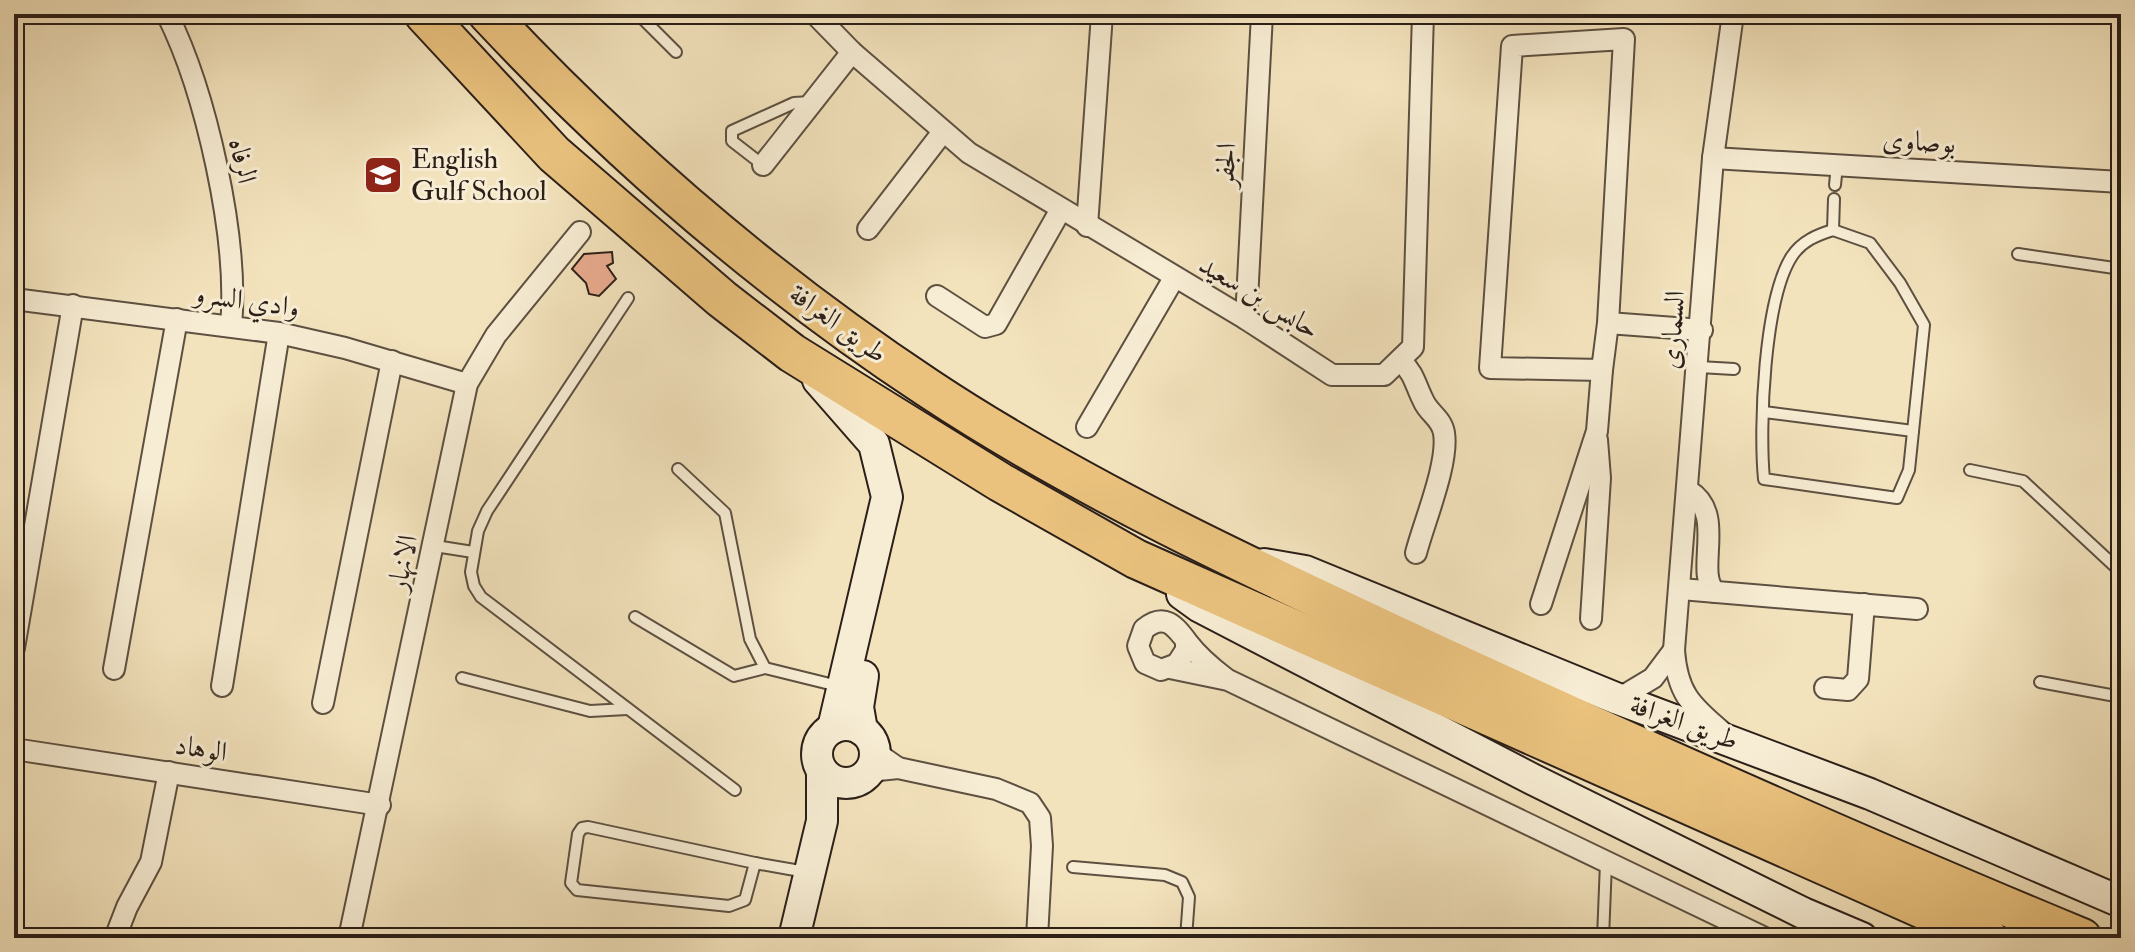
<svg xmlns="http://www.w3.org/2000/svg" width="2135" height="952" viewBox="0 0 2135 952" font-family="'IM FELL Double Pica',Amiri,serif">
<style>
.building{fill:#eaac8f;stroke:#2b1f18;stroke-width:2}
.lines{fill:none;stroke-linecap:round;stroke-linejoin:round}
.lane-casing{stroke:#5d5041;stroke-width:14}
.street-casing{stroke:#5d5041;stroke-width:24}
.secondary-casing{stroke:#2b1f18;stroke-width:34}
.highway-casing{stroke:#2b1f18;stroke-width:42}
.lane{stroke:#f7edd4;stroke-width:10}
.street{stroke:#f7edd4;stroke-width:20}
.secondary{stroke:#f7edd4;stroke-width:30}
.highway{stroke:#eac27e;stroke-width:38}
.labels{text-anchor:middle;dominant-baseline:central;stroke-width:6;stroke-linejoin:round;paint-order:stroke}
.street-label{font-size:28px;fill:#2b1f18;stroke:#f7edd4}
.poi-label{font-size:28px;fill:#2b1f18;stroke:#f7edd4;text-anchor:start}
</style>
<rect width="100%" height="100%" fill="#f3e3bd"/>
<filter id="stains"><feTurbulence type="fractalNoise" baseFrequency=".0025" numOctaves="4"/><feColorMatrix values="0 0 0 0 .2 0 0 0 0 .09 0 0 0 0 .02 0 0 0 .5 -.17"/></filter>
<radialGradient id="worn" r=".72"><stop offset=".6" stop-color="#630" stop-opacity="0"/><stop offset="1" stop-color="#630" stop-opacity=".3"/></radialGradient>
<polygon class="building" points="612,252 613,263 607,266 616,279 599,296 589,294 586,283 572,269 584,254"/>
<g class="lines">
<defs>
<g id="lane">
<polyline points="638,14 676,52"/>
<polyline points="763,165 732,141 732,131 794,103 811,102"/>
<polyline points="1835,185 1837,165"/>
<path d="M1833,230L1870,243L1900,283L1924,325L1909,470L1897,498L1764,479C1759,427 1764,299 1792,256C1802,241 1817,235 1833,230Z"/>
<polyline points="1833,230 1834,199"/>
<polyline points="2018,254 2121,269"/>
<polyline points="628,298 487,511 478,531 471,572 474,586 481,597 735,790"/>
<polyline points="1699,367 1734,369"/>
<polyline points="1764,412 1913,431"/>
<polyline points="678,469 725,513 750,639 765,668"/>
<polyline points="1970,470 2023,481 2121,572"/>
<polyline points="435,546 473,552"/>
<polyline points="635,617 734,676 765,668 838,686"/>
<polyline points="462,678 590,711 627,709"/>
<polyline points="2040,682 2121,697"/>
<polygon points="588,827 755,863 745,900 729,906 577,890 571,883 578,834 582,828"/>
<polyline points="755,863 806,872"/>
<polyline points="1073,867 1165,875 1182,882 1189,897 1186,938"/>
<polyline points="1603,938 1606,863"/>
</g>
<g id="street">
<path d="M167,14C206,92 239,238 231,326"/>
<polyline points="815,14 852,52 969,153 1246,319 1332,375 1384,375 1413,347 1423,14"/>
<polyline points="1713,158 2121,182"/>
<polyline points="763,165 852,52"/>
<polyline points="1087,226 1102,14"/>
<polyline points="868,229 942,133"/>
<polyline points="937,296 985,327 996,324 1060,211"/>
<polyline points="14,299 279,333 345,348 467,384"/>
<polyline points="1246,319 1262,14"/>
<polyline points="1608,323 1602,370 1490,368 1512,46 1624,39 1608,323 1702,330"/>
<path d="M1400,360C1415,374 1415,385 1424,402C1429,413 1442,419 1444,433C1449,463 1424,522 1416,553"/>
<polyline points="1087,427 1174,278"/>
<path d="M1689,491C1727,514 1694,572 1715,592"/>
<polyline points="1681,589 1917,609"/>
<polyline points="1541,604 1597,431 1602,370"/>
<polyline points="1591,619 1600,478 1597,440"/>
<path d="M1186,641V650L1177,664L1161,670L1145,663L1138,646L1144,629C1165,612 1175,626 1188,643C1198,656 1212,668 1225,678"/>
<polyline points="14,648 73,305"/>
<polyline points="1170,668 1228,680 1765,938"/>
<polyline points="114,669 177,319"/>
<polyline points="222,686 279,333"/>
<polyline points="1825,688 1848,690 1858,679 1864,604"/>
<polyline points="1618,699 1653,678 1674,650"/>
<polyline points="323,703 392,361"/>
<path d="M1721,731C1690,705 1677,692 1674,650L1713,158L1733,14"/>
<polyline points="14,749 380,805"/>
<polyline points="875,752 898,768"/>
<polyline points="869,771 898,768 996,789 1030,803 1040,818 1042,846 1037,938"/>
<polyline points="115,938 127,907 151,862 169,772"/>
<polyline points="349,938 467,384 496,335 580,232"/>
</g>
<g id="secondary">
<polyline points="818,380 874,444 887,497 833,728"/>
<polyline points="1264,564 1305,571 1618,699 1870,794 2121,902"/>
<polyline points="1182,594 1200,607 1532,779 1803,913 1862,938"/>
<circle cx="846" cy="754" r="29"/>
<polyline points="862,730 858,707 863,676"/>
<polyline points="794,938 822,821 822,771"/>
</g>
<g id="highway">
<polyline points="424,14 554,154 722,299 792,353 1000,482 1136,559 1988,938"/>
<path d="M488,14C620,155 766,281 928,388C1086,493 1277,580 1449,660C1658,756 1869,850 2082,938"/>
</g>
</defs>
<use href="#lane" class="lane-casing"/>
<use href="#street" class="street-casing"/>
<use href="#secondary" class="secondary-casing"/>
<use href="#highway" class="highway-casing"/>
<use href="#lane" class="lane"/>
<use href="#street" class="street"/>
<use href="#secondary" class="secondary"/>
<use href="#highway" class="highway"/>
</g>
<defs>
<symbol id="school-square" viewBox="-11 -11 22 22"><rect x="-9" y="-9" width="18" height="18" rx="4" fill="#8f2418" stroke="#f7edd4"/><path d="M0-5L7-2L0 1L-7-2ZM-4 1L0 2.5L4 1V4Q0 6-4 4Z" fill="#fff"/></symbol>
</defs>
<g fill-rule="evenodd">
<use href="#school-square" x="361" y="153" width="44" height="44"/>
</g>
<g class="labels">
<g class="street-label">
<text transform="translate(1919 142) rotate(3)">بوصاوى</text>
<text transform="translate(242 161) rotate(78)">الرفاه</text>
<text transform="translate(1226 165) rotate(-87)">الجفر</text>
<text transform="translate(1259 297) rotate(31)">حابس بن سعيد</text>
<text transform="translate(247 301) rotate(8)">وادي السرو</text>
<text transform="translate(838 324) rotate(36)">طريق الغرافة</text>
<text transform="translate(1673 330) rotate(-86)">السمارى</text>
<text transform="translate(403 563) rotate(-78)">الانهار</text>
<text transform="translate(1684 723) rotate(20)">طريق الغرافة</text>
<text transform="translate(201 749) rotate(9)">الوهاد</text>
</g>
<g class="poi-label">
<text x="411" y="159">English<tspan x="411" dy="32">Gulf School</tspan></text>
</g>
</g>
<rect width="2135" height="952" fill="none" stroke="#f3e3bd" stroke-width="48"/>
<rect x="16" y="16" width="2103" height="920" fill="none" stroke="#2b1f18" stroke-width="4"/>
<rect x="24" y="24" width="2087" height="904" fill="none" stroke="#2b1f18" stroke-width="2"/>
<rect width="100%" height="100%" filter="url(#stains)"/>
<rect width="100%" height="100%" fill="url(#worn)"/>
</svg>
